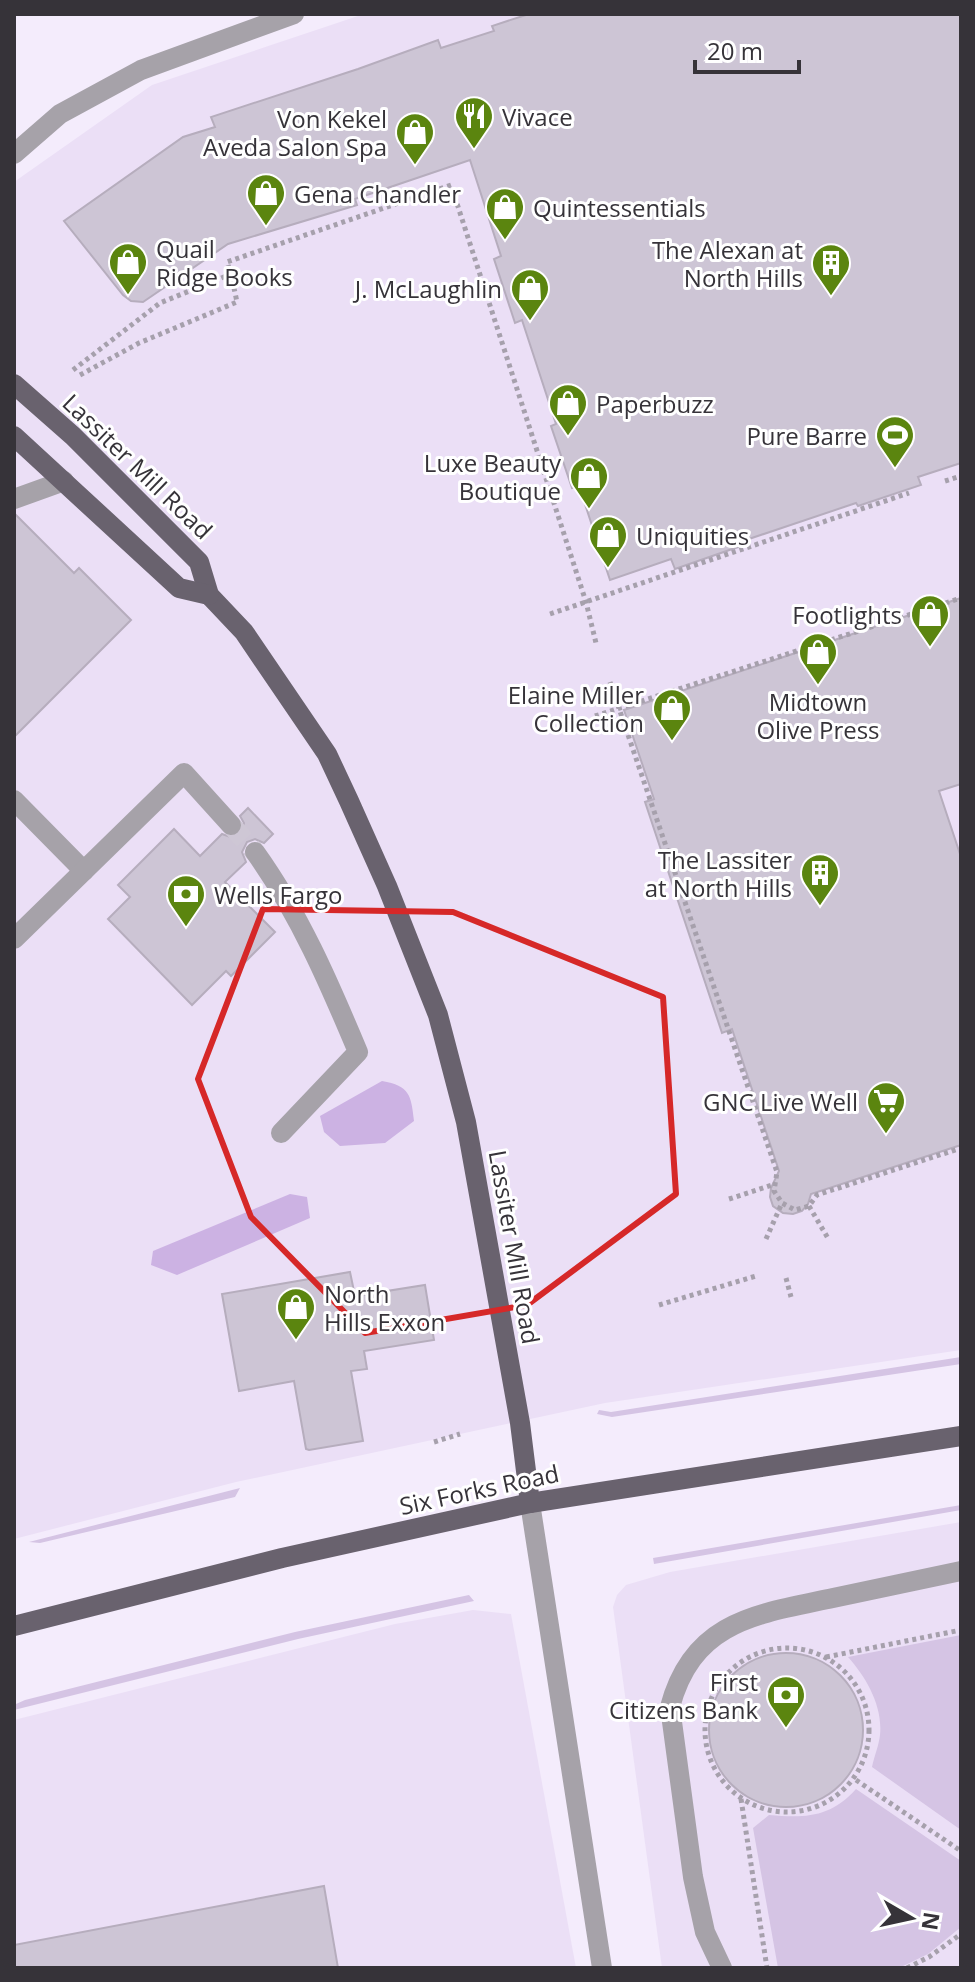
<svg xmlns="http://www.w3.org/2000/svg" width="975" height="1982" viewBox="0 0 975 1982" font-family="'Open Sans',sans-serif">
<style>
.built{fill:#ebdff6}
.green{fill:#d5c4e4}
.forest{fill:#ccb2e3}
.building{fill:#cdc5d5;stroke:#b6adbd;stroke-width:2}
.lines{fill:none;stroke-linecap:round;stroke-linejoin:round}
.minor-tunnel{stroke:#cec7d5;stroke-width:20;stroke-dasharray:20 10;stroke-linecap:butt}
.path{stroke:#a6a0ac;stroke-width:5;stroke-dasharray:4 4;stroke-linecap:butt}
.minor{stroke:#a6a2a9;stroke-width:20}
.major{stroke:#69626e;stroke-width:20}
.marked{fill:none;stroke:#d62828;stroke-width:6;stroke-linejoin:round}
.labels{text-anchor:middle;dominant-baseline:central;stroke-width:6;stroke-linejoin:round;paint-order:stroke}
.poi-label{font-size:24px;fill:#363339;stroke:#fff;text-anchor:end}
.street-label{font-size:24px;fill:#363339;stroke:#fff}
</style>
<rect width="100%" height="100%" fill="#f4ecfc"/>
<g class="built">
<polygon points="364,14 961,14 961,1350 605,1403 236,1482 14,1539 14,182 152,85"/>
<polygon points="961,1522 961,1968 662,1968 613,1607 617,1595 626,1585 670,1572"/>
<polygon points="473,1610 511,1614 576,1968 14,1968 14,1720 395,1624"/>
</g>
<g class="green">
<polygon points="961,1357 961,1364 612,1417 597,1414 599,1410 611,1412"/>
<polygon points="240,1488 235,1497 40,1543 29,1542"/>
<polygon points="961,1505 961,1510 654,1564 653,1558"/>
<polygon points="469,1595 474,1601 298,1639 14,1710 16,1704 25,1700 295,1632"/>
<path d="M961,1635V1830L872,1767C874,1757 879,1745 880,1735C883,1706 866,1677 848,1657Z"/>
<path d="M856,1789L961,1861V1927L928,1954L899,1968H778L753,1828L769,1815C805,1818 830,1818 856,1789Z"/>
</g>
<g class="forest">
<path d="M382,1081C410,1086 411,1095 414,1121L385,1143L340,1146L324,1132L320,1116Z"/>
<polygon points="290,1194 307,1197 310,1218 177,1275 151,1265 153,1251"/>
</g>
<g class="building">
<polygon points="529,14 961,14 961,463 918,477 921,485 858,506 856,503 737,543 738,547 675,569 671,559 610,580 579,486 572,488 551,426 556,424 522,320 515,323 494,259 501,256 470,160 355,199 357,205 228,244 143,302 131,301 123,295 64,221 183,137 215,127 211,117 358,69 438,40 441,48 494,31 492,26"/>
<polygon points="14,513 74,573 79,568 131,620 14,737"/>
<polygon points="961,598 961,784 939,791 961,857 961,1145 811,1194 808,1204 802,1211 793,1214 783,1213 773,1206 770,1197 771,1188 779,1171 732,1029 722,1033 645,802 654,799 624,710"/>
<polygon points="248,808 273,834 264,843 255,839 247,842 242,852 246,862 225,882 275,932 231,976 226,971 192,1005 108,919 130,897 118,885 174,829 200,856 222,834 233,838 240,834 244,823 240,816"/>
<polygon points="350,1272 355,1296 425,1285 434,1340 364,1351 367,1369 351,1371 363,1441 309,1450 306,1449 294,1381 239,1391 222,1294"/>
<circle cx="786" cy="1730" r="77"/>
<polygon points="324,1886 338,1968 14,1968 14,1945"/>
</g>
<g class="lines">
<polyline class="minor-tunnel" points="231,825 255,852"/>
<g class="path">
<polyline points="73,370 160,303 231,274 227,262 451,185 586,602 596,643"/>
<polyline points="80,375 139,343 237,302 231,274"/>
<polyline points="945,481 961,476"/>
<polyline points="550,614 909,493"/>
<polyline points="610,682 777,1172 774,1191 782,1203 795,1210 809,1206 817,1195 961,1148"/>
<polyline points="595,716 961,598"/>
<polyline points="729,1199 775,1184"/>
<polyline points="809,1206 829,1240"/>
<polyline points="766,1239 782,1203"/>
<polyline points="786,1278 791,1297"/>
<polyline points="659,1305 756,1276"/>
<polyline points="434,1442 460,1434"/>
<circle cx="787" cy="1730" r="82"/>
<polyline points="826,1657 961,1630"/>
<polyline points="856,1780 961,1851"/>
<polyline points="741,1799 767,1968"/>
<polyline points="907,1968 929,1957 961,1934"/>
</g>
<g class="minor">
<polyline points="14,154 60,114 141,70 294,14"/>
<polyline points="14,499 64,481"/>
<polyline points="14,800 84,871"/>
<path d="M255,852C299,913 329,983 358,1052L281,1133"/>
<polyline points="14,939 184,773 231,825"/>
<polyline points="530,1503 602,1968"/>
<path d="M722,1968L705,1932L693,1877L670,1707C693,1620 758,1614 833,1598C876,1589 918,1580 961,1571"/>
</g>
<g class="major">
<polyline points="14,384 73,436 199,562 209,595 244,632 327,754 349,801 387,886 438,1015 466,1122 520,1423 530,1503"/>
<polyline points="14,436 179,588 209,595"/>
<polyline points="14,1626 282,1558 530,1503 961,1436"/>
</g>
</g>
<path class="marked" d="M263,909L453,912L663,997L676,1194L527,1305L365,1333L251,1217L198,1079Z"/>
<defs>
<symbol id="restaurant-pin" viewBox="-11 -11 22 30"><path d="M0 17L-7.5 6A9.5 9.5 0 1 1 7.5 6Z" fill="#5b850f" stroke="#fff"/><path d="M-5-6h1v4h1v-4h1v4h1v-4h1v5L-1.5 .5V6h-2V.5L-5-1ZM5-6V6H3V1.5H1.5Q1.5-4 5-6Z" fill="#fff"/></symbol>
<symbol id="shop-pin" viewBox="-11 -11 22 30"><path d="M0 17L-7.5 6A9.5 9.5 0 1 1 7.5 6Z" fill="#5b850f" stroke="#fff"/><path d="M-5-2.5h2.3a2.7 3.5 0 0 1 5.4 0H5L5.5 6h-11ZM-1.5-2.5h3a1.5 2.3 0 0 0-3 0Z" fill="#fff"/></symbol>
<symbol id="building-pin" viewBox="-11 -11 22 30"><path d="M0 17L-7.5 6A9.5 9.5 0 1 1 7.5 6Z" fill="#5b850f" stroke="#fff"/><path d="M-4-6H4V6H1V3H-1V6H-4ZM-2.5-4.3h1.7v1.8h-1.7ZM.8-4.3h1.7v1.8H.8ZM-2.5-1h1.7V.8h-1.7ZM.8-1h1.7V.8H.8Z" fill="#fff"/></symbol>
<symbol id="stadium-pin" viewBox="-11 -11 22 30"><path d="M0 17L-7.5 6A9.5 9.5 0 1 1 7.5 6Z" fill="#5b850f" stroke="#fff"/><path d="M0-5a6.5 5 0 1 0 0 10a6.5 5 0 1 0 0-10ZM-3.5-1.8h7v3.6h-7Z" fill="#fff"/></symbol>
<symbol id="bank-pin" viewBox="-11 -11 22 30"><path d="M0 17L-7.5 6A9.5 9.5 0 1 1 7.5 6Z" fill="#5b850f" stroke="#fff"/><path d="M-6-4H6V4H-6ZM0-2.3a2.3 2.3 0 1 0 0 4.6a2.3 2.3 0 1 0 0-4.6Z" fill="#fff"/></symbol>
<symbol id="supermarket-pin" viewBox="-11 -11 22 30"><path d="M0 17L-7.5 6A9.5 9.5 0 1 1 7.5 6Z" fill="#5b850f" stroke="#fff"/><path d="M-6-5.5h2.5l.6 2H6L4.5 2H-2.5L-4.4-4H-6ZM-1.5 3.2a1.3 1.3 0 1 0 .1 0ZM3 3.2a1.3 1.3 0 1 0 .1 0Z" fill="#fff"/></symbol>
</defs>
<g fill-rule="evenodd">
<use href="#restaurant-pin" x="452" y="94" width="44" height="60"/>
<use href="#shop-pin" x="393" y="110" width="44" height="60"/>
<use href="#shop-pin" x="244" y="171" width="44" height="60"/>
<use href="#shop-pin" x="483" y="185" width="44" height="60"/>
<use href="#shop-pin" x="106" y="240" width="44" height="60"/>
<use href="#building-pin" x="809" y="241" width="44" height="60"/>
<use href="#shop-pin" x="508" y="266" width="44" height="60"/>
<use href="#shop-pin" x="546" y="381" width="44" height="60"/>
<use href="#stadium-pin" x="873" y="413" width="44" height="60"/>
<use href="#shop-pin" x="567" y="454" width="44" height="60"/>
<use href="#shop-pin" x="586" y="513" width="44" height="60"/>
<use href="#shop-pin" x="908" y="592" width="44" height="60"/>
<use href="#shop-pin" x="796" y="630" width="44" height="60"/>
<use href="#shop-pin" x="650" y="686" width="44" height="60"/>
<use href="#building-pin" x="798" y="851" width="44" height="60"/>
<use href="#bank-pin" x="164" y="872" width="44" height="60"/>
<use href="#supermarket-pin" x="864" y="1079" width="44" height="60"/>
<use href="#shop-pin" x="274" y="1285" width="44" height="60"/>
<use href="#bank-pin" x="764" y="1673" width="44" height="60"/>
</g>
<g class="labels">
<g class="poi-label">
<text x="502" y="116" text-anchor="start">Vivace</text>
<text x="387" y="118">Von Kekel<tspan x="387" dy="28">Aveda Salon Spa</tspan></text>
<text x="294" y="193" text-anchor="start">Gena Chandler</text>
<text x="533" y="207" text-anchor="start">Quintessentials</text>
<text x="156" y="248" text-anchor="start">Quail<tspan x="156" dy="28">Ridge Books</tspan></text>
<text x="803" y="249">The Alexan at<tspan x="803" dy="28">North Hills</tspan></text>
<text x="502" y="288">J. McLaughlin</text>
<text x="596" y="403" text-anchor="start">Paperbuzz</text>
<text x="867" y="435">Pure Barre</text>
<text x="561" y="462">Luxe Beauty<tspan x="561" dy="28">Boutique</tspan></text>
<text x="636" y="535" text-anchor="start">Uniquities</text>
<text x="902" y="614">Footlights</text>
<text x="644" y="694">Elaine Miller<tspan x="644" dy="28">Collection</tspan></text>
<text x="818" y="701" text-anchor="middle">Midtown<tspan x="818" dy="28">Olive Press</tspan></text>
<text x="792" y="859">The Lassiter<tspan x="792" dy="28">at North Hills</tspan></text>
<text x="214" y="894" text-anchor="start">Wells Fargo</text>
<text x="858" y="1101">GNC Live Well</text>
<text x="324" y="1293" text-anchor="start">North<tspan x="324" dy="28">Hills Exxon</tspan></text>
<text x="758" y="1681">First<tspan x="758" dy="28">Citizens Bank</tspan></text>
</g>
<g class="street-label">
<text transform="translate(138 466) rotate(44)">Lassiter Mill Road</text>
<text transform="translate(515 1247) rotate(80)">Lassiter Mill Road</text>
<text transform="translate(479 1489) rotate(-12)">Six Forks Road</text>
</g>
</g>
<rect width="975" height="1982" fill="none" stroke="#363339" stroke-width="32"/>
<g transform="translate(911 1918) rotate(99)" stroke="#ffffff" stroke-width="6" paint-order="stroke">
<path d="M0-6L14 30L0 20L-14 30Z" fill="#363339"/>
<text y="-12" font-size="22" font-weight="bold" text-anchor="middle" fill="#363339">N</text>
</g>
<path d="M695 60v12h104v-12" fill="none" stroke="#363339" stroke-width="4"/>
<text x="707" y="60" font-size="24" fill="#363339" stroke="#ffffff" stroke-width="6" paint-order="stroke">20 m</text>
</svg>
